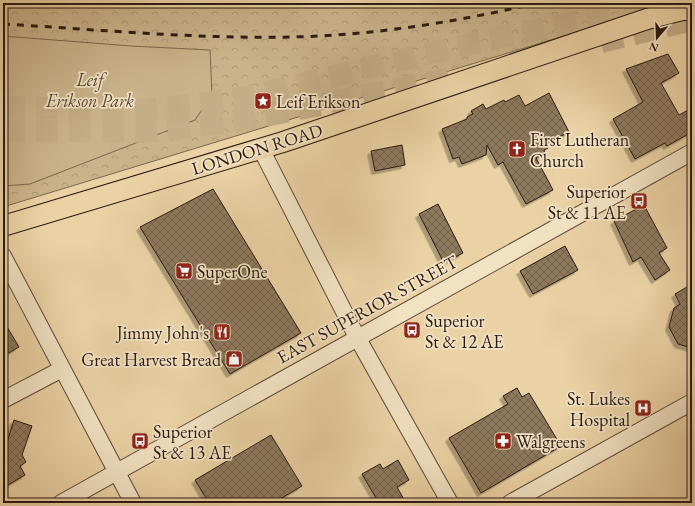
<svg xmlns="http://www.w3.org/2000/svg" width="695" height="506" viewBox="0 0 695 506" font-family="'EB Garamond',serif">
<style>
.forest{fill:url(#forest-crowns);stroke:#7a664f}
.garden{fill:#cab38b;stroke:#7a664f}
.building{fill:url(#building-cross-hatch);stroke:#2a1913;filter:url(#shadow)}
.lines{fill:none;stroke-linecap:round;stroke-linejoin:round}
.highway-tunnel{stroke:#c4ad87;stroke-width:22;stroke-dasharray:22 11;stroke-linecap:butt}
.minor-casing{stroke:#5a4737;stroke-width:18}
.major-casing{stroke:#2a1913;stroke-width:22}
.minor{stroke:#f2e2c4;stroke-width:16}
.major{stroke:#ebd2a4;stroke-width:20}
.rail{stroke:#2a1913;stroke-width:3;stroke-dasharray:7 7;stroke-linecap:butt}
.labels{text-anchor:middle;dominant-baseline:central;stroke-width:3.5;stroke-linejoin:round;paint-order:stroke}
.park-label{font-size:18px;font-style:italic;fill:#5a4737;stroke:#f2e2c4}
.poi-label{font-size:18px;fill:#2a1913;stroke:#f2e2c4;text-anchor:start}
.street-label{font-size:18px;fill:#2a1913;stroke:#f2e2c4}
</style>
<defs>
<pattern id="forest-crowns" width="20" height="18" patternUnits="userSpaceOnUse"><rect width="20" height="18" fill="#cab38b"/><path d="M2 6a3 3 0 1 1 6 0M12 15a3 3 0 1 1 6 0" fill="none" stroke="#ae9977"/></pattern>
<pattern id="building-cross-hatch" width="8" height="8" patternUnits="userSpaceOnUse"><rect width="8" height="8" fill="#8e795e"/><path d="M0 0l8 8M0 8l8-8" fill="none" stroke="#74624c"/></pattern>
<filter id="shadow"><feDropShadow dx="-3.5" dy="3.5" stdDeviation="0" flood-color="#0004"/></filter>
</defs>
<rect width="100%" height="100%" fill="#ebd2a4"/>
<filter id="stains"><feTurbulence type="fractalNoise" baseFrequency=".005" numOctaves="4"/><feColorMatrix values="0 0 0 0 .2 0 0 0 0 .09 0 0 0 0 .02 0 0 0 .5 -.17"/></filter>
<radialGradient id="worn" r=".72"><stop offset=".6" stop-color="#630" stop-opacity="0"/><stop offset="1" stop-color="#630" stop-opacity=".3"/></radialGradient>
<polygon class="forest" points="3,3 672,3 3,207"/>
<polygon class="garden" points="3,36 131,46 210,50 212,95 195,120 30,184 3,186"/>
<g class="building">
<polygon points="668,54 679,73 661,83 679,115 692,108 692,132 667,146 665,143 635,159 613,119 643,102 626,69"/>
<polygon points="549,93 569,132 546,144 548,148 544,150 545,153 536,158 553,190 526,204 503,162 498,165 487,145 486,155 462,164 459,157 453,159 442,129 467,119 467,117 473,114 471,111 483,104 486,109 504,100 505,102 519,95 525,106"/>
<polygon points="402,145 405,165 375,171 371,151"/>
<polygon points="213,189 301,333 230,374 140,227"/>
<polygon points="438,204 463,253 444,263 419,214"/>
<polygon points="644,205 667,248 659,253 670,270 655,280 641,257 633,262 614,221"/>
<polygon points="565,246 578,270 533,294 520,271"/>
<polygon points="692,284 692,348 678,344 669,327 674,308 680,304 675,294"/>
<polygon points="3,320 19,347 3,356"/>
<polygon points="517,388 522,397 529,393 561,446 481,493 449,438 508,404 503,396"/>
<polygon points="14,420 32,426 22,455 26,462 20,466 25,475 3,488 3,455"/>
<polygon points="271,435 302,486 273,503 209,503 195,480"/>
<polygon points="398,460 409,480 397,487 406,503 379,503 362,474 380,464 383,469"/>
</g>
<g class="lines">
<g class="highway-tunnel">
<polyline points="601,42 692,20"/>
<polyline points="3,107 149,110 242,98 429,53 661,3"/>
<polyline points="3,130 149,132 246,120 451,78"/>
</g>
<defs>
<g id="minor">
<polyline points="261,149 357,337 450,503"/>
<polyline points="3,256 133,503"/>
<polyline points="3,400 62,369"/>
<polyline points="61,503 692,152"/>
<polyline points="510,503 692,402"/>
</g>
<polyline id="major" points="3,226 283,142 647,19 682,10 692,10"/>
</defs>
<use href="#minor" class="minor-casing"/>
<use href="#major" class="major-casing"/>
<use href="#minor" class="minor"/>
<use href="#major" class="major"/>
<path class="rail" d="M3,24C108,30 214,41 320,36C393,32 465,20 537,3"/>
</g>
<defs>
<symbol id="sight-square" viewBox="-11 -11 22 22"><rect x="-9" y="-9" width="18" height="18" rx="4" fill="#8f2418" stroke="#f2e2c4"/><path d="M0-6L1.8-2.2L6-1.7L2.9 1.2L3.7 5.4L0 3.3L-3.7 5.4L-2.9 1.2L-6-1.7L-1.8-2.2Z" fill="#fff"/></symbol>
<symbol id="church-square" viewBox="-11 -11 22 22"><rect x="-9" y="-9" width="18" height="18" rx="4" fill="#8f2418" stroke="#f2e2c4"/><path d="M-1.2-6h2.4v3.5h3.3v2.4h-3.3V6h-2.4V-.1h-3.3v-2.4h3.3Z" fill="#fff"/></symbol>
<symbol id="bus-square" viewBox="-11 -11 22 22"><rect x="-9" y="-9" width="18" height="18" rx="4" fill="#8f2418" stroke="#f2e2c4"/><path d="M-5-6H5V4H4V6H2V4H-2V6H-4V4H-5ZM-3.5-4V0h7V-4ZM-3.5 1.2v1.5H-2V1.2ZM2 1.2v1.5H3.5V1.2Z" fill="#fff"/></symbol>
<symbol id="supermarket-square" viewBox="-11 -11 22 22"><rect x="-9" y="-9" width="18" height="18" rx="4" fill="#8f2418" stroke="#f2e2c4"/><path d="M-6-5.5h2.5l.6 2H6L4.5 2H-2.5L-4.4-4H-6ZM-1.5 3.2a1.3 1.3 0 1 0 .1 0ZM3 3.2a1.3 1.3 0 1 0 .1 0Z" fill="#fff"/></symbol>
<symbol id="restaurant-square" viewBox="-11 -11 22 22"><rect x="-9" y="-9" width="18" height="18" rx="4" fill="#8f2418" stroke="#f2e2c4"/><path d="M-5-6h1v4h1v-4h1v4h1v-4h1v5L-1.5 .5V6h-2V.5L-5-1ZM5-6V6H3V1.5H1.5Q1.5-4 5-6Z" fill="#fff"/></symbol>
<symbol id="shop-square" viewBox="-11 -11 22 22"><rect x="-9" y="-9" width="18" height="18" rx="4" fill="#8f2418" stroke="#f2e2c4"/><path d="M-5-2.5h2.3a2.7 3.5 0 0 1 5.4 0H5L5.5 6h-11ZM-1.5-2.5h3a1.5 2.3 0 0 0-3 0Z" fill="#fff"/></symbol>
<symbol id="hospital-square" viewBox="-11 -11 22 22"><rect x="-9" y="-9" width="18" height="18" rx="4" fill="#8f2418" stroke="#f2e2c4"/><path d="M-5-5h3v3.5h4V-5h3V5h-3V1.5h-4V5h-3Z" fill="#fff"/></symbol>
<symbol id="pharmacy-square" viewBox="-11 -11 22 22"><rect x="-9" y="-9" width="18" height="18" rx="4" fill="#8f2418" stroke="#f2e2c4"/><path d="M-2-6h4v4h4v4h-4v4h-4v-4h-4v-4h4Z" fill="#fff"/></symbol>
</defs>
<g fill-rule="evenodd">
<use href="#sight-square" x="253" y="91" width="20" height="20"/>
<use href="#church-square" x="507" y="139" width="20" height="20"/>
<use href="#bus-square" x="629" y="191" width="20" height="20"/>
<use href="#supermarket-square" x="174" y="261" width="20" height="20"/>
<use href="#bus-square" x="402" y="320" width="20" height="20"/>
<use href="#restaurant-square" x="212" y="322" width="20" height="20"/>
<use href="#shop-square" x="224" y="349" width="20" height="20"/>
<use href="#hospital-square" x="633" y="398" width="20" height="20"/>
<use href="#bus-square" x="130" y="431" width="20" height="20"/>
<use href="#pharmacy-square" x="493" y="431" width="20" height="20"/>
</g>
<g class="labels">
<g class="park-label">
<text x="90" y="79">Leif<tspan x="90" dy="21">Erikson Park</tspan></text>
</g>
<g class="poi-label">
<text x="276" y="101">Leif Erikson</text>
<text x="530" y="139">First Lutheran<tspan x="530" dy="21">Church</tspan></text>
<text x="626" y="191" text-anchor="end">Superior<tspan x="626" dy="21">St &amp; 11 AE</tspan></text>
<text x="197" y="271">SuperOne</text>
<text x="425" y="320">Superior<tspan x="425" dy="21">St &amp; 12 AE</tspan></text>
<text x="209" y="332" text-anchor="end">Jimmy John's</text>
<text x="221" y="359" text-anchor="end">Great Harvest Bread</text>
<text x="630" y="398" text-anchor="end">St. Lukes<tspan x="630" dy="21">Hospital</tspan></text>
<text x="153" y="431">Superior<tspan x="153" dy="21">St &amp; 13 AE</tspan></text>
<text x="516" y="441">Walgreens</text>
</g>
<g class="street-label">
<text transform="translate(257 149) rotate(-17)">LONDON ROAD</text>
<text transform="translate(367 309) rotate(-29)">EAST SUPERIOR STREET</text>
</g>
</g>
<rect width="695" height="506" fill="none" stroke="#ebd2a4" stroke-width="16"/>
<rect x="4" y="4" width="687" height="498" fill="none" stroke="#2a1913" stroke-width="2"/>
<rect x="8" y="8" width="679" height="490" fill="none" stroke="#2a1913"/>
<g transform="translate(657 38) rotate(199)" stroke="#f2e2c4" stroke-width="3" paint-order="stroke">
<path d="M0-3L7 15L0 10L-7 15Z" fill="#2a1913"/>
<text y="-6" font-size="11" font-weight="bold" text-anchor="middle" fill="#2a1913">N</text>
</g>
<rect width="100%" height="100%" filter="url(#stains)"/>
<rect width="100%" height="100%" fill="url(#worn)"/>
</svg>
